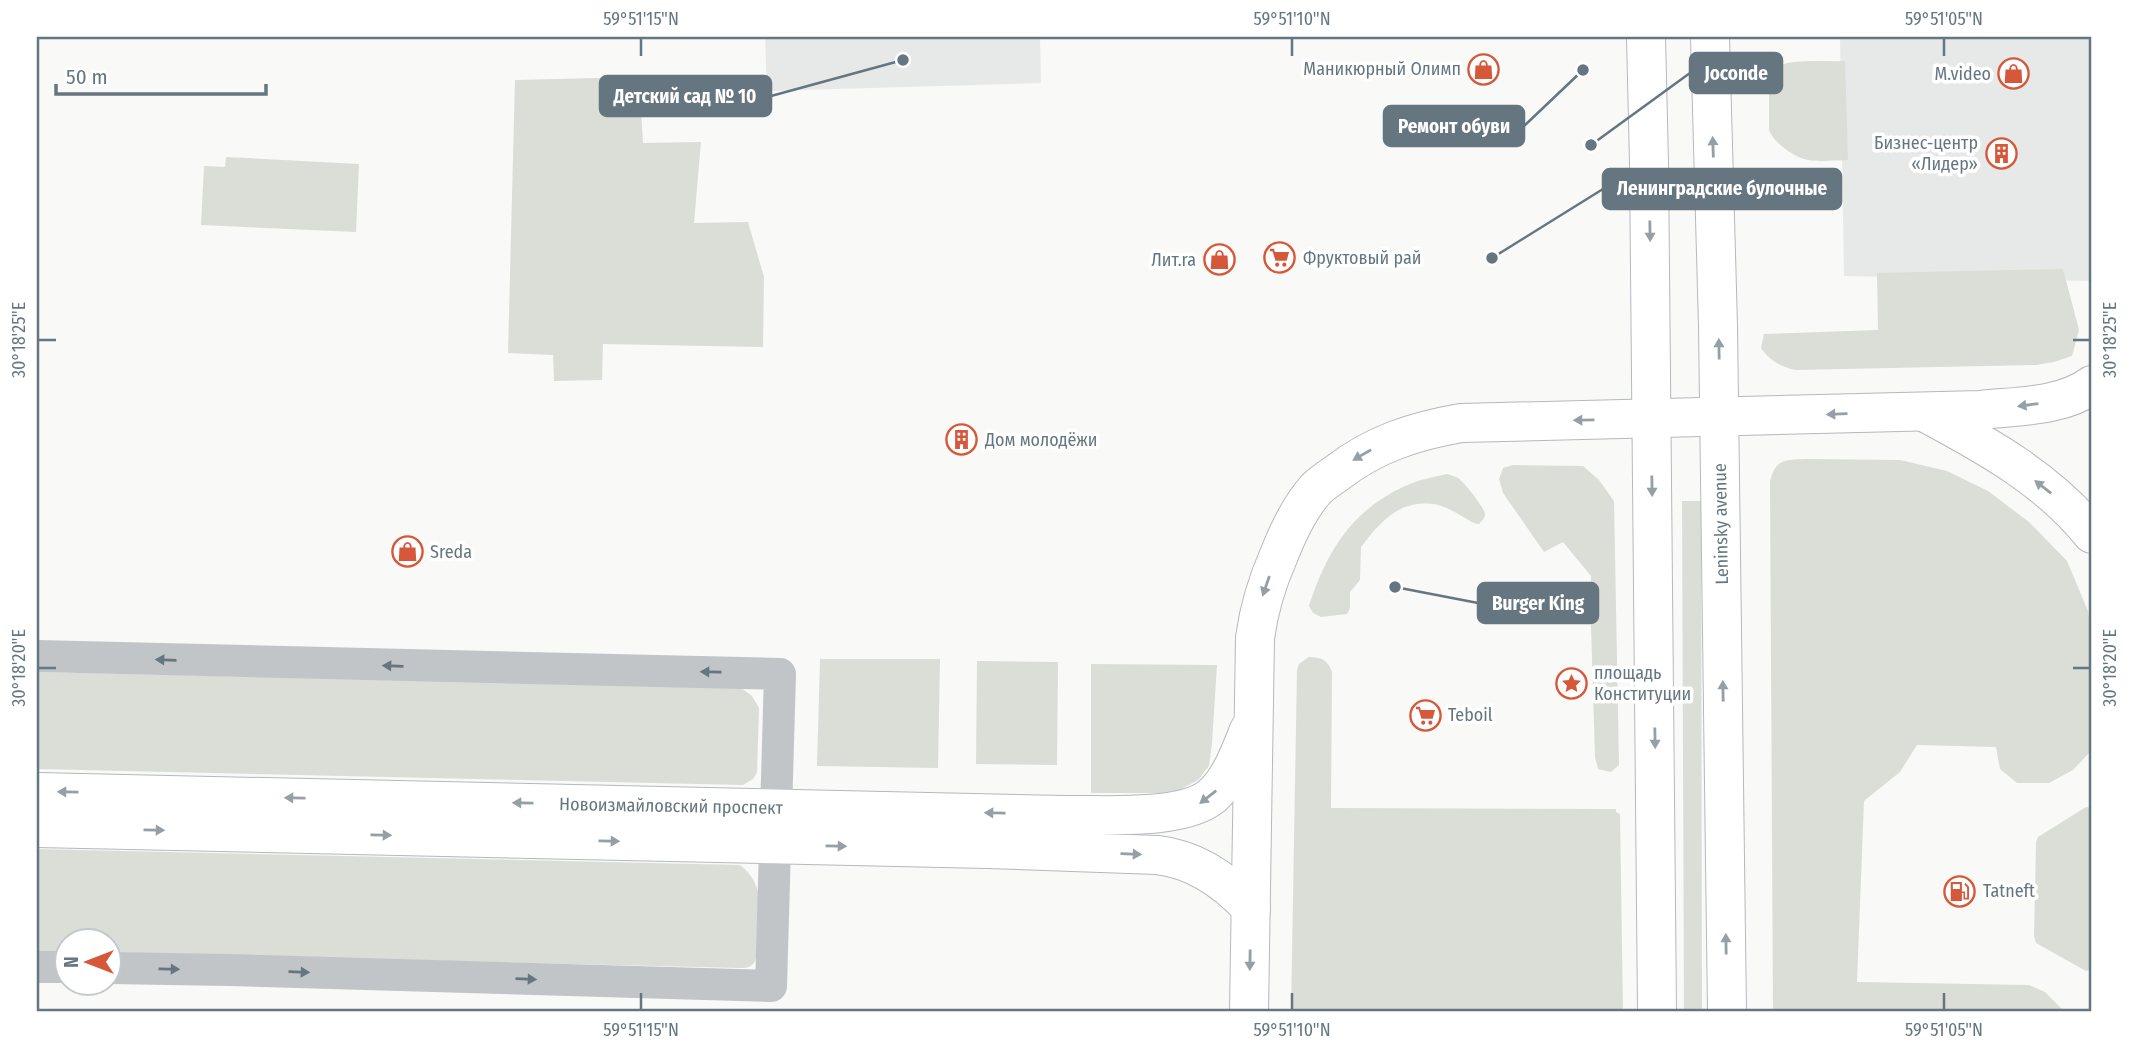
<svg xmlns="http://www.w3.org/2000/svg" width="2129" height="1049" viewBox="0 0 2129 1049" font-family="'Fira Sans Condensed',sans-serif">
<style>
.built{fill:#e7e8e8}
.green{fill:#daded7}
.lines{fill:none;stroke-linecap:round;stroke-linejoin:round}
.secondary-casing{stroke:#b3b9bd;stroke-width:40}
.primary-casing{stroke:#b4b9bd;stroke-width:40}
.street{stroke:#c1c5c8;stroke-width:32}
.secondary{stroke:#fff;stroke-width:38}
.primary{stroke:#fff;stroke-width:38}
.oneway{fill:#949fa6}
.oneway2{fill:#667680}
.ticks{fill:none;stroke:#667680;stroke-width:2.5}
.labels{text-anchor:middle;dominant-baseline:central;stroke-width:7;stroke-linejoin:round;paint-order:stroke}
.poi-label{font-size:18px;fill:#667680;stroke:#fff;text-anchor:start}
.street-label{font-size:18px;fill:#667680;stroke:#fff}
.leader{fill:none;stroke:#667680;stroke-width:2.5}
.callout-dot{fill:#667680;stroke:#fff;stroke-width:2.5}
.callout{fill:#667680;stroke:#667680;stroke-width:2.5}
.callout-label{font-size:19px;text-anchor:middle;font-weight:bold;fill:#fff}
.neatline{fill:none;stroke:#667680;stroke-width:2.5}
.ticks-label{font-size:18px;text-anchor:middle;fill:#667680}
</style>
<rect width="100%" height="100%" fill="#f9f9f7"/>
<g class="built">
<polygon points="765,37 1040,37 1041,83 767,91"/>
<polygon points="1840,37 2092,37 2092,281 1844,276"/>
</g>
<g class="green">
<path d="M1845,61L1848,160C1835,160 1820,162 1808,160C1795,158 1773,142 1769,130V72C1781,57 1825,62 1845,61Z"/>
<polygon points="639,77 643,143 701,142 694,223 748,222 764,277 763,347 603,344 602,380 554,381 553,355 508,353 515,80"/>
<polygon points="226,157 359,164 356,232 201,225 204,166 225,167"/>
<path d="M2063,269L2079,330L2072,356L2054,362L2036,365L1795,370C1780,366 1770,361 1761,348L1764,334L1878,330L1877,273Z"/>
<path d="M1807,459L1900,460L1947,471L1988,491L2029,522L2067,561L2088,611L2092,639V750L2073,770L2049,783H2017L2000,769L1996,747L1917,745L1900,772L1864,801L1857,982L2029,985L2045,992L2065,1012H1773L1770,482C1775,458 1786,460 1807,459Z"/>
<polygon points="1513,465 1583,466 1599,480 1614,501 1619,765 1611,772 1598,769 1595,757 1591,626 1591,576 1563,542 1544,552 1503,493 1499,479 1503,468"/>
<path d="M1447,474C1450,475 1454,476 1458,478C1464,482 1484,507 1485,514C1485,519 1482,520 1479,524L1474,523C1462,517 1446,505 1433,504C1399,500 1380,522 1361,547L1360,580L1350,592V608L1347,614L1321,617L1313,613L1309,606C1327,551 1351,511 1405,486C1418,480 1433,477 1447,474Z"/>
<polygon points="1682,501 1701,501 1702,1012 1684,1012"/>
<path d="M1309,657C1321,657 1328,660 1332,672L1331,808L1616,809V812L1620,814L1623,1012H1291L1297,670L1299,664Z"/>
<polygon points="820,659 940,659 938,768 817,766"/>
<polygon points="977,661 1058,662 1057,765 976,764"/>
<polygon points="1091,664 1217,665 1212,743 1209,766 1198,780 1174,793 1091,793"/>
<polygon points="37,672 740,687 752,696 759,708 757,772 753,779 743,785 37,769"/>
<polygon points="2086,807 2092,808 2092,967 2090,970 2086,971 2036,943 2034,936 2036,842 2038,837"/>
<path d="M37,849L740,865C749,872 755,880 758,892C761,903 760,954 754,963C750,968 745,968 739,968L109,953L108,940H66V952H37Z"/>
</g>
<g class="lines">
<defs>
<g id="secondary">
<path d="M1926,413C1986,445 2049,480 2092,534"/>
<path d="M37,792L1063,815C1103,814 1182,821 1212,796C1231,779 1240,752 1249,730"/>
<path d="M37,828L987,849L1157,855C1194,859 1226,881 1251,908"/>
<path d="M1249,1012L1255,638C1259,608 1267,582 1279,555C1288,532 1299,508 1316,489C1322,483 1330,478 1337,473C1374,444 1415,431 1461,423L1981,410C2017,406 2062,407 2092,385"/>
</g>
<g id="primary">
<polyline points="1646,37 1649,163 1657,1012"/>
<polyline points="1710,37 1718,326 1727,1012"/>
</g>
</defs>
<use href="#secondary" class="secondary-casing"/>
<use href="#primary" class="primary-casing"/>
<g class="street">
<polyline points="37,656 780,674 771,986 230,970 108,968"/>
<polyline points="37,967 66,967"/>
</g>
<use href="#secondary" class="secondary"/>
<use href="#primary" class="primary"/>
</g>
<defs><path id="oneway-solid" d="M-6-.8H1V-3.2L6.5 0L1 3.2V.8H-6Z" transform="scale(1.75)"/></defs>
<g class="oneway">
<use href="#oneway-solid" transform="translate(1713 147) rotate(-92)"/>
<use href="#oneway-solid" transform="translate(1650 231) rotate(89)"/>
<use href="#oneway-solid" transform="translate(1719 349) rotate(-91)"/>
<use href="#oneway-solid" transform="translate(2028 405) rotate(172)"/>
<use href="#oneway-solid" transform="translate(1837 414) rotate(178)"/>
<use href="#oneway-solid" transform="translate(1584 420) rotate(179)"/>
<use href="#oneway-solid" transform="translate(1362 455) rotate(150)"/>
<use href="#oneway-solid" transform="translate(1652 486) rotate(89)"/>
<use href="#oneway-solid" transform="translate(2043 487) rotate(-142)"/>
<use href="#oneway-solid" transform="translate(1266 586) rotate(109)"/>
<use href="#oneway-solid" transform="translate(1723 691) rotate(-91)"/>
<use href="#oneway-solid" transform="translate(1655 738) rotate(89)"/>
<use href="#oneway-solid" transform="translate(68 792) rotate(-179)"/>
<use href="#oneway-solid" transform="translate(1208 797) rotate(142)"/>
<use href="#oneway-solid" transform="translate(295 798) rotate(-179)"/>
<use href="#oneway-solid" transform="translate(523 803) rotate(-179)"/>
<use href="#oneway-solid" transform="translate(995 813) rotate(-179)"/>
<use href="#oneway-solid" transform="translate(154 830) rotate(1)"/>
<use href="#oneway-solid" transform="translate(381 835) rotate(1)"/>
<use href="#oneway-solid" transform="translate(609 841) rotate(1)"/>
<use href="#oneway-solid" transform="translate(836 846) rotate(1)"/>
<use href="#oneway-solid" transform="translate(1131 854) rotate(2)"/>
<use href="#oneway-solid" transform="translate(1726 944) rotate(-91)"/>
<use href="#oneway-solid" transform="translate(1250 960) rotate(91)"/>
</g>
<g class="oneway2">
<use href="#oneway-solid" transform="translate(166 660) rotate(-178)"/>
<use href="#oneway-solid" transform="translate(393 666) rotate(-178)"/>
<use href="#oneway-solid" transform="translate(711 672) rotate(-179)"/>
<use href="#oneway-solid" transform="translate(169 969) rotate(1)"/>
<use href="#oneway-solid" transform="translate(299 972) rotate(2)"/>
<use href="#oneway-solid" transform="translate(526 979) rotate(2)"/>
</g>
<path class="ticks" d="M641,38V56M1292,38V56M1944,38V56M38,340H56M2073,340H2090M38,668H56M2073,668H2090M641,993V1010M1292,993V1010M1944,993V1010"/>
<defs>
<symbol id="shop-ring" viewBox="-11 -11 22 22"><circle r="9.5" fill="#fff" stroke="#d5583b" stroke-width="1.5"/><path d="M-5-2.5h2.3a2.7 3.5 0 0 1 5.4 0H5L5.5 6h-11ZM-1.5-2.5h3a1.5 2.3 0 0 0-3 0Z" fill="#d5583b"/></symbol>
<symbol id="building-ring" viewBox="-11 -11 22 22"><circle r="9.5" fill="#fff" stroke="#d5583b" stroke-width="1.5"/><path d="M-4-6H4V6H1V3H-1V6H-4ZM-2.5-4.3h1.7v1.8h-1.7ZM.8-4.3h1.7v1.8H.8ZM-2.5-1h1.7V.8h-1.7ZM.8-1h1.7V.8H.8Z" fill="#d5583b"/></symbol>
<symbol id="supermarket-ring" viewBox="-11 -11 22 22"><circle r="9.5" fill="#fff" stroke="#d5583b" stroke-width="1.5"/><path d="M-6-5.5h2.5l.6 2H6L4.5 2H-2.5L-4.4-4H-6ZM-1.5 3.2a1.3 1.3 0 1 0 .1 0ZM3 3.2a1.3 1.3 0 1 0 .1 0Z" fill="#d5583b"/></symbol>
<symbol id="sight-ring" viewBox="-11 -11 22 22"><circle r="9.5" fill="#fff" stroke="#d5583b" stroke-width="1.5"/><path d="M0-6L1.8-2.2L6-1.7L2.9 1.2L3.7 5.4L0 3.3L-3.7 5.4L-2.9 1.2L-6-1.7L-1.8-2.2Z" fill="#d5583b"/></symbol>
<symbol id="fuel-ring" viewBox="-11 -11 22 22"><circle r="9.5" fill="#fff" stroke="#d5583b" stroke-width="1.5"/><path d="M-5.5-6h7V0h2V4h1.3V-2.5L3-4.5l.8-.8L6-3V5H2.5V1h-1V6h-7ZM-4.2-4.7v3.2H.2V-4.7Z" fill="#d5583b"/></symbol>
</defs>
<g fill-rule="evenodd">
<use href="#shop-ring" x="1466" y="52" width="35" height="35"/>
<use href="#shop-ring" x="1996" y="56" width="35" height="35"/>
<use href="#building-ring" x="1984" y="136" width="35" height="35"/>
<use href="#supermarket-ring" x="1262" y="240" width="35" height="35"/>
<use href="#shop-ring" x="1202" y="242" width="35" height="35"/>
<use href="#building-ring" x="944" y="422" width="35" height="35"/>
<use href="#shop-ring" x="390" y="534" width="35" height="35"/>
<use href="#sight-ring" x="1554" y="666" width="35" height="35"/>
<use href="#supermarket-ring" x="1408" y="698" width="35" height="35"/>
<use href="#fuel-ring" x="1942" y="874" width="35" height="35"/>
</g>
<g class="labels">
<g class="poi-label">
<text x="1461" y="69" text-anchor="end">Маникюрный Олимп</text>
<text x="1991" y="74" text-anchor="end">M.video</text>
<text x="1978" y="143" text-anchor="end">Бизнес-центр<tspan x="1978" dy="21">«Лидер»</tspan></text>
<text x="1303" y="258">Фруктовый рай</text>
<text x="1196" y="260" text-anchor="end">Лит.ra</text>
<text x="985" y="440">Дом молодёжи</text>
<text x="430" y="552">Sreda</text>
<text x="1594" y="673">площадь<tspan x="1594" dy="21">Конституции</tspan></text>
<text x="1448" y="715">Teboil</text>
<text x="1983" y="891">Tatneft</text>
</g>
<g class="street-label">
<text transform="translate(1721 524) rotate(-91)">Leninsky avenue</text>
<text transform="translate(671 806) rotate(1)">Новоизмайловский проспект</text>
</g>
</g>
<path class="leader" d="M1591 145L1690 73M903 60L771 96M1583 70L1524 126M1492 258L1603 189M1395 587L1478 603"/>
<g class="callout-dot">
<circle cx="1591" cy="145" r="7"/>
<circle cx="903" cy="60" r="7"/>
<circle cx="1583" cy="70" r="7"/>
<circle cx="1492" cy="258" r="7"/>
<circle cx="1395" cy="587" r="7"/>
</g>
<g class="callout">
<rect x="1690" y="53" width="92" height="40" rx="7"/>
<rect x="600" y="76" width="171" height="40" rx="7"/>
<rect x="1384" y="106" width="140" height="40" rx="7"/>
<rect x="1603" y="169" width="238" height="40" rx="7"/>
<rect x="1478" y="583" width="120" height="40" rx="7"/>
</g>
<g class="callout-label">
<text x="1736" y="80">Joconde</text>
<text x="685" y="103">Детский сад № 10</text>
<text x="1454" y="133">Ремонт обуви</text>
<text x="1722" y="195">Ленинградские булочные</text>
<text x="1538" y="610">Burger King</text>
</g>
<rect width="2129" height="1049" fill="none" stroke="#ffffff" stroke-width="77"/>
<g transform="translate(88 962) rotate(270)"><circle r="33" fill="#ffffff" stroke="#c2c8cc" stroke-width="2"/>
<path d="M0-5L12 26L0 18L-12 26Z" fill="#d5583b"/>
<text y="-10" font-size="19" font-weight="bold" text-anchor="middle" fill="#667680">N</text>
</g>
<path d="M56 84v10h210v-10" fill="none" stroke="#667680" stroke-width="3.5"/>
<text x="66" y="84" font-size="21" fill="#667680" stroke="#ffffff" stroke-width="5" paint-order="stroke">50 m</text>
<rect x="38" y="38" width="2052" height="972" class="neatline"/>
<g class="ticks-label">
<text x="641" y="25">59°51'15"N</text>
<text x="1292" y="25">59°51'10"N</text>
<text x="1944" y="25">59°51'05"N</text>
<text transform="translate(2110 340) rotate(-90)" y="6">30°18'25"E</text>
<text transform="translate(19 340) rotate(-90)" y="6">30°18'25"E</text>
<text transform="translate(2110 668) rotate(-90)" y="6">30°18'20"E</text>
<text transform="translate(19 668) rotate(-90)" y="6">30°18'20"E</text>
<text x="641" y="1036">59°51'15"N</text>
<text x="1292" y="1036">59°51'10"N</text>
<text x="1944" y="1036">59°51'05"N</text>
</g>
</svg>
